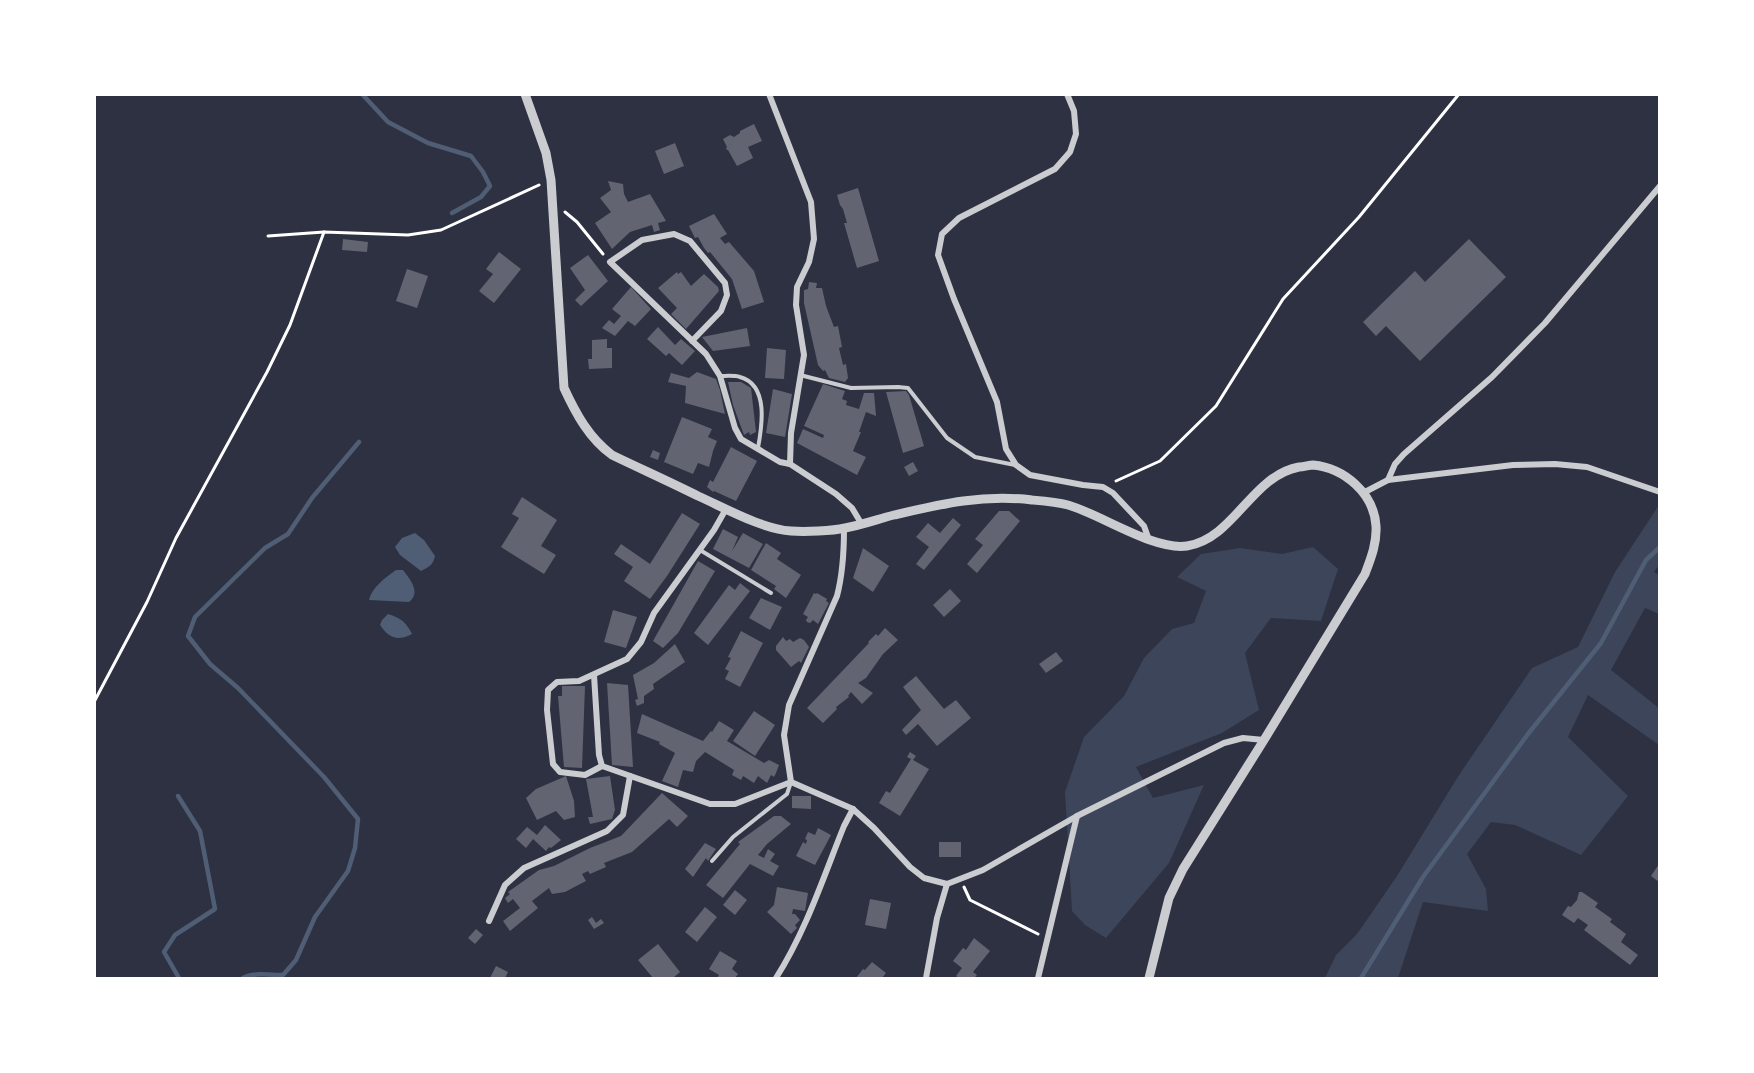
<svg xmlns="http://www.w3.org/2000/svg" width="1754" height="1073" viewBox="0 0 1754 1073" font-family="Cabin,sans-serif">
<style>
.green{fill:#3c4559}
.water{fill:#4f5d75}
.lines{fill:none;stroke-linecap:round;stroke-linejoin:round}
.stream{stroke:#4f5d75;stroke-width:4.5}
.building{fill:#626471}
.path{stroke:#fff;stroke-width:3}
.service{stroke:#caccd0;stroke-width:4}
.minor{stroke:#caccd0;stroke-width:6}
.tertiary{stroke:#caccd0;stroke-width:9}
</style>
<rect width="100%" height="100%" fill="#2d3142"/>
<g class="green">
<polygon points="1659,505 1659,565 1654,572 1659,575 1659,614 1645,608 1611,670 1659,708 1659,745 1588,695 1568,737 1628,796 1581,855 1515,825 1491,822 1467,854 1486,889 1488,911 1423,902 1398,978 1325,978 1336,955 1357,934 1397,876 1459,775 1532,668 1578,647 1615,572"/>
<polygon points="1313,547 1338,569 1321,621 1271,618 1245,653 1259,710 1222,733 1136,767 1153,798 1204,785 1169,863 1106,938 1085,925 1072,911 1065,792 1084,737 1124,696 1144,658 1172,629 1194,623 1206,591 1177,577 1201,554 1240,548 1282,554"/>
</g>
<g class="water">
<path d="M415,533L424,540L435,556C433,565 429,567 421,571L400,555L395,547L402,538Z"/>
<path d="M396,570H403C411,580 421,593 409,602L369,600C372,587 385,578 396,570Z"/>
<path d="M388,614C401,618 406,622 412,634C399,641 389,639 380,625L382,620Z"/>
</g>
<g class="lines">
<g class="stream">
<polyline points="362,94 388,122 428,143 471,156 483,172 490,186 481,197 452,213"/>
<polyline points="178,796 200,831 215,909 175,935 164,952 179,978"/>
<path d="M243,978C253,972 270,975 283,975L296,960L315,917L348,871L355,848L358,819L324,777L238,688L210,664L188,636L195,617L265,548L288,534L312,498L359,442"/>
<polyline points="1361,978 1423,877 1528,734 1601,643 1646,560 1660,547"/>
</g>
</g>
<g class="building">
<polygon points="754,124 762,141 748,147 753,158 737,166 728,150 727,150 726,148 727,147 723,139 730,135 734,137 740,133 740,131"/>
<polygon points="675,143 684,166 664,174 655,151"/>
<polygon points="608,181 623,184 624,194 628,202 650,194 666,221 658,223 660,230 654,232 652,225 630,232 612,249 595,223 611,212 600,198 611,190"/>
<polygon points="858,188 879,261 857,268 844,223 847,223 843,209 840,205 837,195"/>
<polygon points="714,214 727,234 720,238 725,244 729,242 754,271 764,302 742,309 732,279 710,252 708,253 704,248 698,237 695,238 689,226"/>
<polygon points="343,239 368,242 367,252 342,250"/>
<polygon points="1469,239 1506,277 1420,361 1386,326 1376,336 1363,322 1415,271 1425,282"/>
<polygon points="499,252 521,269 494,303 479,291 493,274 486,269"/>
<polygon points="588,255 608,281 581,306 575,300 585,290 570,268"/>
<polygon points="407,269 428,276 417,308 396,301"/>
<polygon points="677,272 678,274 681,272 691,286 704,274 718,287 719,291 686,329 671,314 677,308 658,288"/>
<polygon points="809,282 817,283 816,288 822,288 826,306 834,327 838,326 842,347 839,348 843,365 846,364 848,378 845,382 829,378 825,370 823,371 818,365 804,303 804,290 808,289"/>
<polygon points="631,287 651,309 635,326 628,321 615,336 602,328 609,320 614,324 621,316 612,309"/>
<polygon points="658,327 675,345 681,339 695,351 682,365 669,353 666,356 647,339"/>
<polygon points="747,328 750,346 713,351 702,337"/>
<polygon points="607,339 607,348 612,348 612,368 589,369 588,359 592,359 592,340"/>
<polygon points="767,348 786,350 784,379 765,378"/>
<polygon points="697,372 716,379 720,390 725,414 685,403 686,386 668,382 671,373 689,378"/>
<polygon points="728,382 741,382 751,388 756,432 750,435 749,432 744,435 733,405"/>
<polygon points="823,384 845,391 842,399 847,401 846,405 859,409 864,393 874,393 876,416 866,412 859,432 861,432 853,451 866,457 857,475 797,443 803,429 823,438 824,435 804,426"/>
<polygon points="773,389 792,394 785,437 766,433"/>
<polygon points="906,391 909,395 924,446 903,453 886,392"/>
<polygon points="682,417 712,429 708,437 717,441 713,451 709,467 698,463 693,474 664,462"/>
<polygon points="731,447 757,461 736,501 714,491 713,492 707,487 710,480 713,482"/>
<polygon points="653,450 660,453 658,460 650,457"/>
<polygon points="913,462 918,471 909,476 904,467"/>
<polygon points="522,497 557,520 541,546 556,555 544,574 501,547 519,518 512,514"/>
<polygon points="999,511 1009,511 1020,521 977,573 967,564 983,545 975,539"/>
<polygon points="682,513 700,524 667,576 650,599 624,581 633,567 614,554 621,544 650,564"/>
<polygon points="953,518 961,525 924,570 916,564 929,547 916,537 928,523 940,533"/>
<polygon points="723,529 738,537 732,551 743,533 763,544 749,568 713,549"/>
<polygon points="766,543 781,553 777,559 801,575 786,598 774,589 776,586 751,570"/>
<polygon points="863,548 889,566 873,592 853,578"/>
<polygon points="698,561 715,571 678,633 663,648 653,641"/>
<polygon points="740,583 750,591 708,645 694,633 729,585 735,590"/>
<polygon points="950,589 961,601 944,617 933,605"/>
<polygon points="814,593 816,594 817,593 827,599 826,601 829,603 818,624 813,620 810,623 807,622 806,620 808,617 803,614"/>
<polygon points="761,598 782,607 770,630 749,618"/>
<polygon points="613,610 637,617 626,648 604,642"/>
<polygon points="885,628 898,640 883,654 866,678 858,683 873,693 862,704 851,692 848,696 849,697 836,707 837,709 823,723 807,708 869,643 868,642 876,634 878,636"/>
<polygon points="741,631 763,643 740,687 725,679 729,671 725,669 731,658 728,657"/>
<polygon points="783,637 786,641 790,639 793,642 800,638 804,640 809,647 801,663 799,661 791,667 776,650 776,646"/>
<polygon points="675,644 685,662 653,684 654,689 644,696 644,703 637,706 635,700 638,699 633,675 654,663"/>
<polygon points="1056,652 1063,661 1046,673 1039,664"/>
<polygon points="916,676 944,709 956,700 971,718 937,746 918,724 906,735 902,730 921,710 903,687"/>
<polygon points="607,683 628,685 633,767 612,765"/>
<polygon points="562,686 585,686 582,768 564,767 558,696 562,696"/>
<polygon points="754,711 775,725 755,756 733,741"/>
<polygon points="642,714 703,741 711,731 712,732 719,721 734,730 727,741 764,763 769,760 779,765 776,773 774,777 771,775 767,783 758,776 754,783 743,776 741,780 732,775 734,770 705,752 696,761 693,772 683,770 678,787 662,781 675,753 659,744 660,742 637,733"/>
<polygon points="910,752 916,756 913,760 929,769 900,816 879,803 886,791 890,793 911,759 907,757"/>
<polygon points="566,776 574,801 575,817 564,820 556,811 537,820 526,798 536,789"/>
<polygon points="610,776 615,810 612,819 590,824 588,817 593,817 586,779"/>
<polygon points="662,793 688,816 677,827 669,819 632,852 604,863 606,867 590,874 588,871 582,874 586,881 565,892 552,894 549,888 532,901 538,908 510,931 503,921 520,908 513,899 508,903 505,898 510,894 508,892 539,870 554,866 590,848 621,836"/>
<polygon points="792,796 811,796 811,809 792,808"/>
<polygon points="774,816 781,816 791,824 767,844 758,855 764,858 768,849 775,854 770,861 779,866 773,876 750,864 723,898 706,885 740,844 738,842"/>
<polygon points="545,825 561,840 551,848 549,847 546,851 533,839 526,848 516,839 527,827 537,835"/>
<polygon points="818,828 831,835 815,865 796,856 803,842 806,844 807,840 805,839 808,832 815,835"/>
<rect x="939" y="842" width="22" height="15"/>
<polygon points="705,843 716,849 708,861 706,858 693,877 685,869"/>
<polygon points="1659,864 1659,882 1651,876"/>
<polygon points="777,887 808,893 805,911 793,909 792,914 795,914 800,920 795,925 797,928 791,934 767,912 774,905"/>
<polygon points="735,890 747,900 735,915 723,905"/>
<polygon points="1579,892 1582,892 1598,903 1595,907 1612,919 1610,922 1626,934 1621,942 1638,955 1630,965 1584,930 1588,925 1578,918 1574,923 1562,915 1568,906 1571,907 1577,900"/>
<polygon points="870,899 891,903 886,929 865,925"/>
<polygon points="705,907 717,917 697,942 685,932"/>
<polygon points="592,917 596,923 601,919 604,923 594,929 588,920"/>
<polygon points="476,929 483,935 475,944 468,938"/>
<polygon points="974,938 990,951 973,972 977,975 974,978 959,978 956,976 962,968 953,961 963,948 966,950"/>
<polygon points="658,944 680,972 673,978 653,978 638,960"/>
<polygon points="720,951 737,961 732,969 738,974 735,978 717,978 719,975 709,969"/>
<polygon points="872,962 886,973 882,978 856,978 863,969 865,970"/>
<polygon points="496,966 508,972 505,978 490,978"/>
</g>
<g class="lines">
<g class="path">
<polyline points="565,212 577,222 603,254"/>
<polyline points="268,236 324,232 408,235 441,230 539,185"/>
<polyline points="1116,481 1160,461 1216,406 1283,299 1359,217 1459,94"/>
<polyline points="94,702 147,602 176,538 267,372 290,325 324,232"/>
<polyline points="964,887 970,900 1038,934"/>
</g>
<g class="service">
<polyline points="800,375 851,388 898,387 908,388 947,438 975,457 1015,465"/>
<path d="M720,376C726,376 734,375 740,377C769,385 762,426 758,448"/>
<polyline points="700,550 771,593"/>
<polyline points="712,861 733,837 787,794 791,782"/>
</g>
<g class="minor">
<polyline points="769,94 811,202 814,239 809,262 797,287 796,305 804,355 791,433 790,464"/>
<polyline points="1067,94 1074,111 1076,134 1070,152 1055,169 959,218 942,234 938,255 954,299 997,402 1006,449 1016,465 1030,475 1083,485 1103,487 1113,493 1144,526 1149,540"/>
<polyline points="692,341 721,311 727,295 725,283 690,241 674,234 642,240 610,262 706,354 720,376 735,428 741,439 780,462 790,464 836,494 852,508 861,523"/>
<polyline points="1388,480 1395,464 1404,454 1492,377 1545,323 1660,186"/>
<polyline points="1363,493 1388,480 1513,465 1555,464 1587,467 1660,492"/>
<path d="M594,675L599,755L602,766L710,804H735L791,782L784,735L789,705L837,596C843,573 844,552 844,529"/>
<polyline points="602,766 585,775 560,772 553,764 547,710 548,690 557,682 579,681 627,659 641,642 654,613 714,530 726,509"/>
<polyline points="791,782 853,809 874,828 910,867 924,878 947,884 983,870 1077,816 1224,743 1243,738 1264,740"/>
<polyline points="489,921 505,885 524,868 607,831 623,815 630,776"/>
<path d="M776,978C806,931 823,878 844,826L853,809"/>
<polyline points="926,978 937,918 947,884"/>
<polyline points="1038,978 1077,816"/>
</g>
<path class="tertiary" d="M525,94L546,153L551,180L564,388C576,414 589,438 612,455C641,469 670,482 698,496C725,508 762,529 791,531C805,532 832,531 845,528C862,525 878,519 894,515C941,504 982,494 1032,500C1044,501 1057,502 1068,505C1100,514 1154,551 1187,546C1235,538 1251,476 1299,467C1304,467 1309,465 1313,465C1344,468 1374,493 1376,526C1377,543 1371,558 1365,574L1264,740L1183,869L1169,898L1149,978"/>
</g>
<rect width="1754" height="1073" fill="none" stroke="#ffffff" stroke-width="192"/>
</svg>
